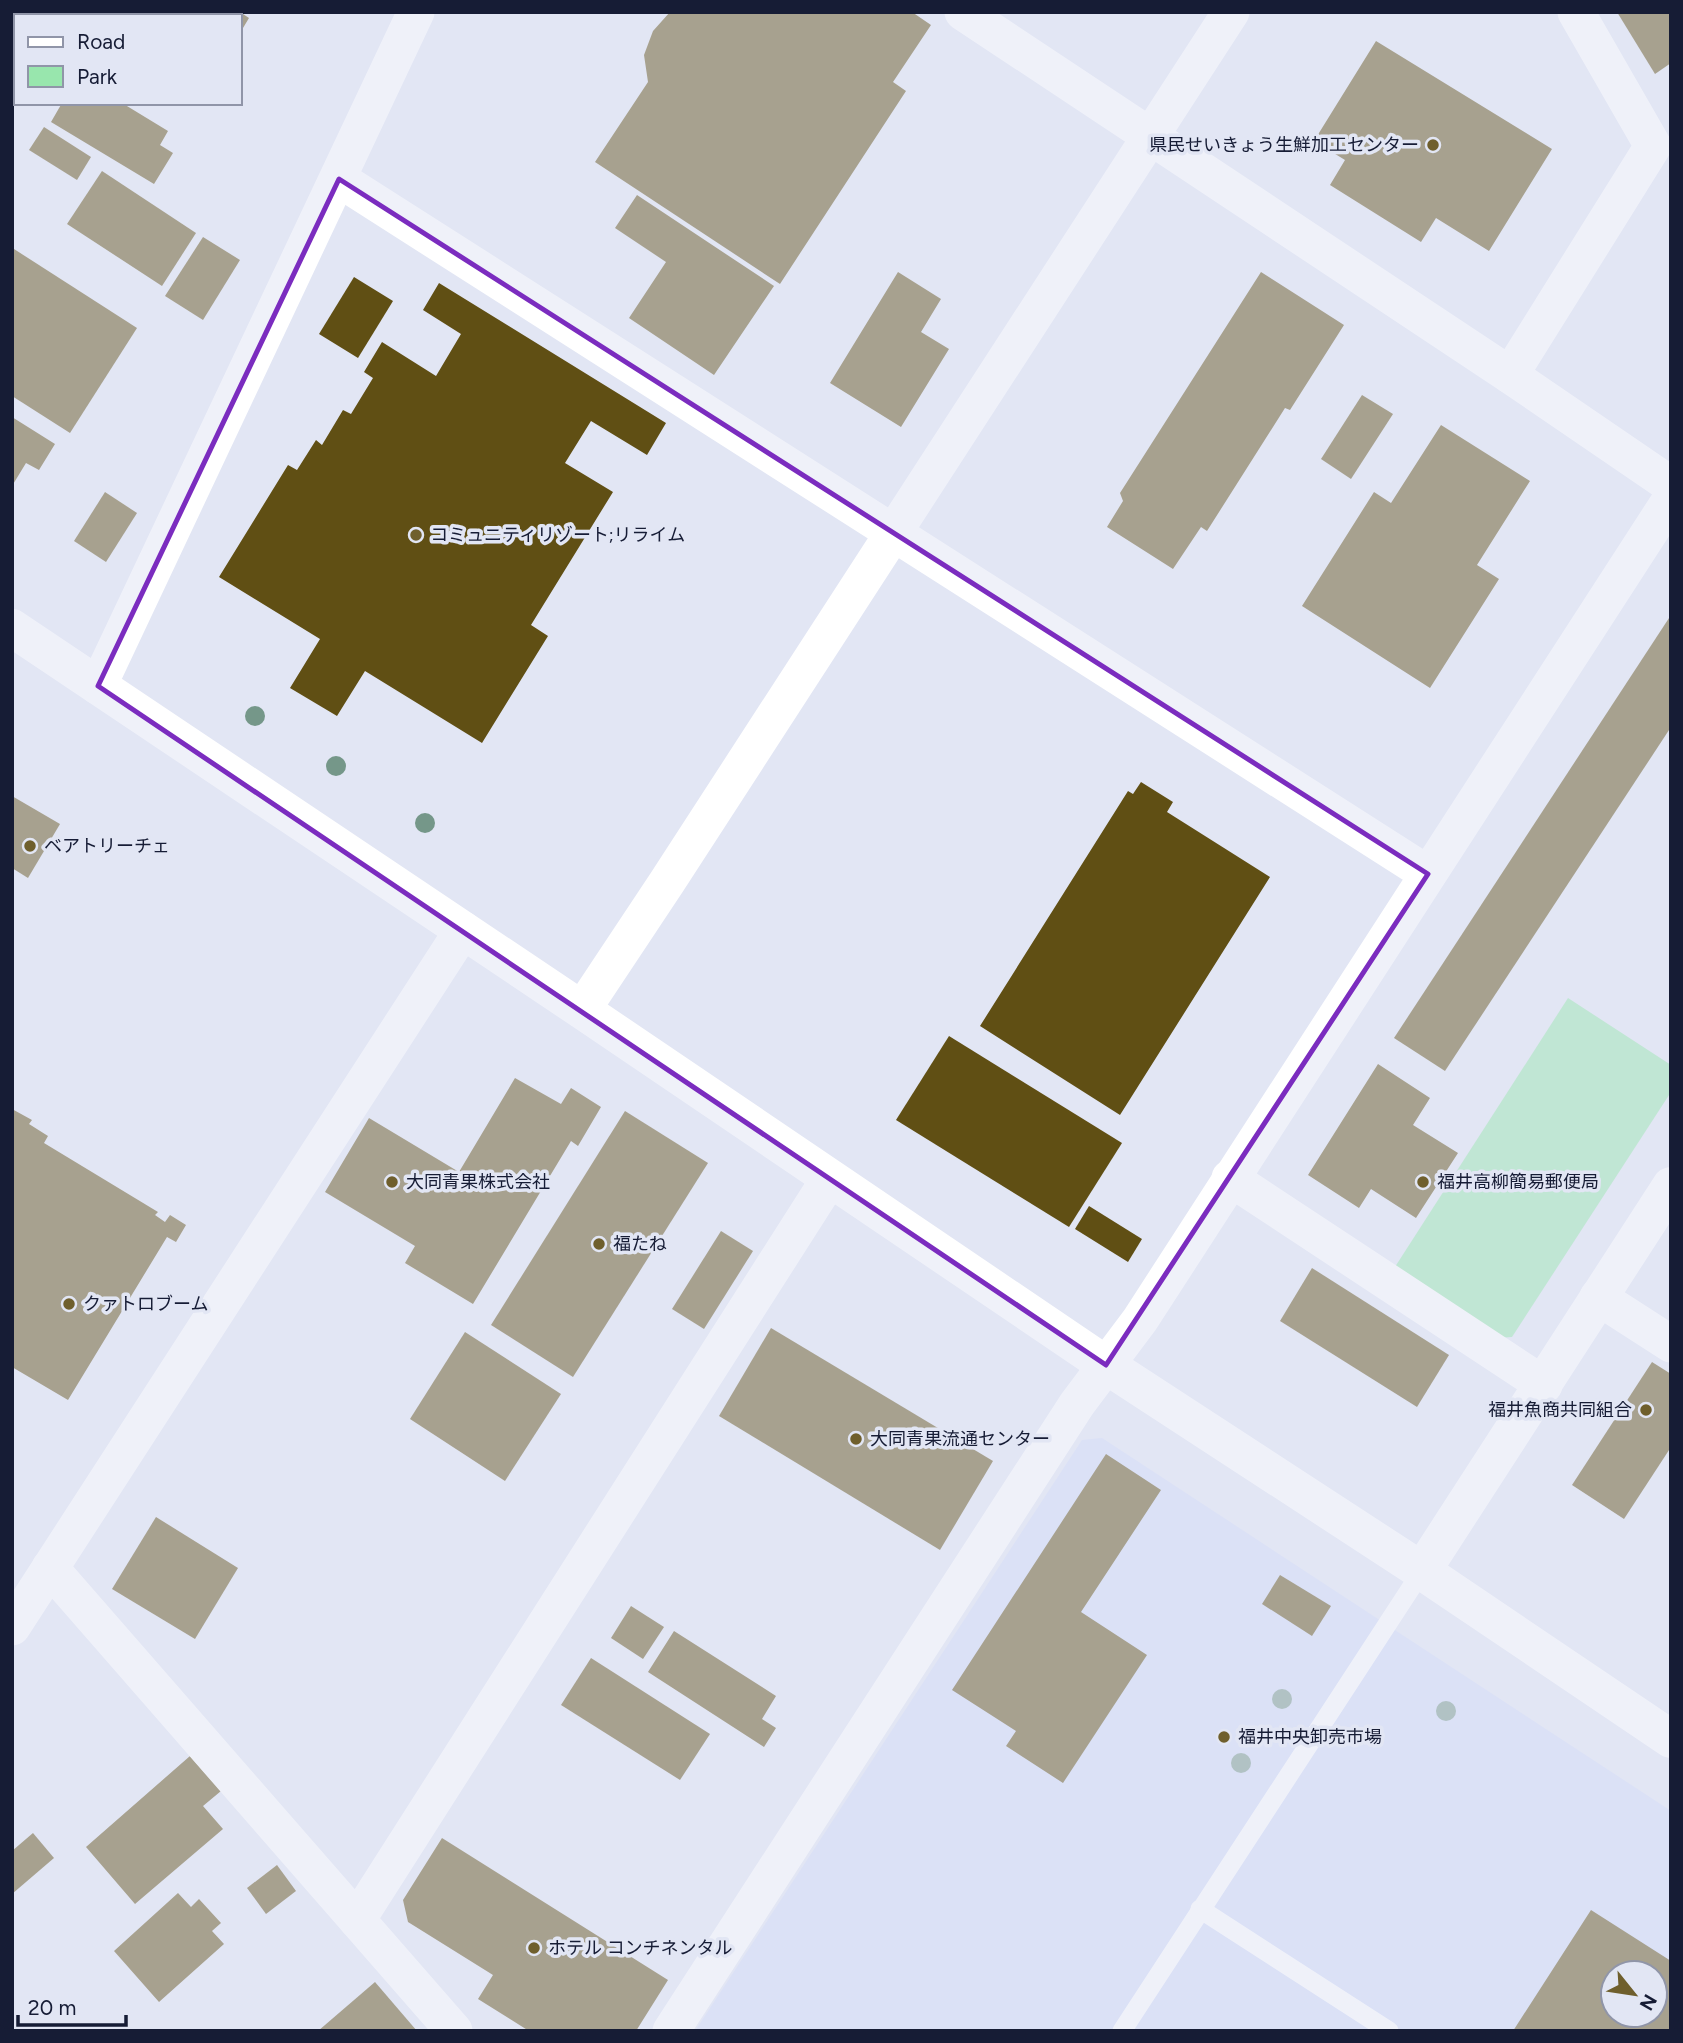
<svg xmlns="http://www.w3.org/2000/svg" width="1683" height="2043" viewBox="0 0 1683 2043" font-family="Figtree,'Noto Sans JP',sans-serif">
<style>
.built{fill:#d2dbf9;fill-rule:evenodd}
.green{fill:#98e6ad}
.building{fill:#604f14;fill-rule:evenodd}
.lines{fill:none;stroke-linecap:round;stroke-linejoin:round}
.service{stroke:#fff;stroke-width:19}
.minor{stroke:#fff;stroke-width:37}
.tertiary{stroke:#fff;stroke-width:38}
.tree{fill:#759789}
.marked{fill:none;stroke:#7b2cbf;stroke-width:5;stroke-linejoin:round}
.poi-dot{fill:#6f5f2d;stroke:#e2e6f4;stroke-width:2.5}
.labels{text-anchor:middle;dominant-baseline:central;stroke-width:7;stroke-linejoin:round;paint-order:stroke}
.poi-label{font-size:18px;fill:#161c35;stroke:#e2e6f4;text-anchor:start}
</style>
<rect width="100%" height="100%" fill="#e2e6f4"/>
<path class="built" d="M1102,1438L1671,1811V2031H695L1082,1440ZM1613,1973H1655V2015H1613Z"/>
<polygon class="green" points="1568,998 1671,1065 1671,1092 1512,1337 1497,1338 1393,1270"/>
<g class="building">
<polygon points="135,12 240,12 249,18 240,33 240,16 140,16"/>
<polygon points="670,12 912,12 931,25 893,82 906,91 780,284 595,162 648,82 644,55 653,31"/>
<polygon points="1617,12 1671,12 1671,63 1655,74"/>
<polygon points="1376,41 1552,149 1489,251 1436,218 1421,242 1330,185 1345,160 1314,141"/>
<polygon points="62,103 122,103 168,131 160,145 173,153 154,184 51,122"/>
<polygon points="44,127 91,157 77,180 29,150"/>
<polygon points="102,171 196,233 162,286 67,224"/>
<polygon points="637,195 774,286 714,375 629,318 666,262 615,228"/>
<polygon points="203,237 240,260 203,320 165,296"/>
<polygon points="14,249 137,328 70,433 12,396"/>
<polygon points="898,272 941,299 921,332 949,349 901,427 830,383"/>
<polygon points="1261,272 1344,325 1290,410 1285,408 1207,531 1201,527 1173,569 1107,527 1123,501 1120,493"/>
<polygon points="354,277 393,301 358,358 319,334"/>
<polygon points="439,283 666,423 647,455 591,421 565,463 613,492 531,625 548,636 482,743 365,671 337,716 290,688 320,639 219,577 288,465 297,470 316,440 322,445 343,410 351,414 373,378 364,372 382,342 436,376 461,334 423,310"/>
<polygon points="1362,395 1393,414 1351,479 1321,459"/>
<polygon points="12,417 55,444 39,470 26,463 12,486"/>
<polygon points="1441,425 1530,481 1477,565 1499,579 1430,688 1302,606 1374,492 1391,503"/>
<polygon points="105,492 137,513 106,562 74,541"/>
<polygon points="1671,615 1671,727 1445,1071 1394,1038"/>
<polygon points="1141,782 1173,802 1167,812 1270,877 1120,1115 980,1026 1128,791 1133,794"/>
<polygon points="12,796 60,824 28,878 12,868"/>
<polygon points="949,1036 1122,1143 1069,1227 896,1120"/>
<polygon points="1378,1064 1430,1098 1413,1125 1458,1153 1416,1218 1371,1189 1359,1208 1308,1175"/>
<polygon points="515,1078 561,1104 571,1088 601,1107 578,1146 571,1141 473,1304 405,1263 415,1246 325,1192 369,1118 459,1172"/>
<polygon points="12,1109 32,1120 29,1124 48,1136 44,1143 158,1212 155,1215 165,1222 170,1215 186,1225 176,1242 167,1237 68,1400 12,1367"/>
<polygon points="625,1111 708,1163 573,1377 491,1325"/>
<polygon points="1089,1206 1142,1239 1128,1262 1075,1229"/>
<polygon points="721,1231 753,1251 704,1329 672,1309"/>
<polygon points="1312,1268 1449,1355 1417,1407 1280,1321"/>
<polygon points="771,1328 993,1461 940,1550 719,1416"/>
<polygon points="465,1332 561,1394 505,1481 410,1419"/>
<polygon points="1652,1362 1671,1374 1671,1447 1624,1519 1572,1485"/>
<polygon points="1106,1454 1161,1490 1081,1612 1147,1655 1063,1783 1006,1746 1016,1731 952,1690"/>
<polygon points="156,1517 238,1568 195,1639 112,1589"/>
<polygon points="1280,1575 1331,1606 1312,1636 1262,1604"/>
<polygon points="631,1606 664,1627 643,1659 611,1638"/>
<polygon points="674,1631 776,1696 762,1719 776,1728 764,1747 648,1672"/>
<polygon points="591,1658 710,1734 680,1780 561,1705"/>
<polygon points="190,1756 221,1791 203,1806 223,1829 135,1904 86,1847"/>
<polygon points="33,1833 54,1858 12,1894 12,1851"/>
<polygon points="442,1838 668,1980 636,2031 529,2031 478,1999 493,1975 408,1922 403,1900"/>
<polygon points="277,1865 296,1891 266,1914 247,1888"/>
<polygon points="178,1893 191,1907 199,1899 221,1923 212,1931 224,1944 159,2002 114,1951"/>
<path d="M1591,1910L1671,1961V2031H1513ZM1613,1973H1655V2015H1613Z"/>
<polygon points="375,1982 417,2031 318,2031"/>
</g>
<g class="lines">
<g class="service">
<polyline points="1200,1909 1389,2031"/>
<polyline points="1122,2031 1422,1571"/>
</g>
<g class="minor">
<polyline points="963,12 1510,375 1671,485"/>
<polyline points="339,179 1428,874"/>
<polyline points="1510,375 1653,146 1576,12"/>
<polyline points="98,686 416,12"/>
<polyline points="582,1010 667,882 1231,12"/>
<polyline points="1230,1178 1544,1385"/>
<polyline points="1598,1297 1671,1344"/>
<polyline points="50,1568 454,2031"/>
<polyline points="12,1627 463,930"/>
<polyline points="357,1920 830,1178"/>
<polyline points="671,2031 1077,1404 1140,1320 1671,499"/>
</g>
<g class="tertiary">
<polyline points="12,628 582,1010 1106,1365 1422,1571 1671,1739"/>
<polyline points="1422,1571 1671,1186"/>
</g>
</g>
<g class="tree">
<circle cx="255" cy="716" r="10"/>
<circle cx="336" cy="766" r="10"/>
<circle cx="425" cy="823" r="10"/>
<circle cx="1282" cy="1699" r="10"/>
<circle cx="1446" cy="1711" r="10"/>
<circle cx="1241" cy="1763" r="10"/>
</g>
<path d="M0 0H1683V2043H0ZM339,179L1428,874L1106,1365L98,686Z" fill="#e2e6f4" fill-opacity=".55" fill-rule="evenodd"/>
<path class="marked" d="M339,179L1428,874L1106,1365L98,686Z"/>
<g class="poi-dot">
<circle cx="1433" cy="145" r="7"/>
<circle cx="416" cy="535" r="7"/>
<circle cx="30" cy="846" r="7"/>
<circle cx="392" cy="1182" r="7"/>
<circle cx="1423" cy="1182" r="7"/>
<circle cx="599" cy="1244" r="7"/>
<circle cx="69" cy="1304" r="7"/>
<circle cx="1646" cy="1410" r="7"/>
<circle cx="856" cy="1439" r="7"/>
<circle cx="1224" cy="1737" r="7"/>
<circle cx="534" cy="1948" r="7"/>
</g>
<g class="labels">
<g class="poi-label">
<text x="1419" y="145" text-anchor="end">県民せいきょう生鮮加工センター</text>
<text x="430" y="535">コミュニティリゾート;リライム</text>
<text x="44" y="846">ベアトリーチェ</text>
<text x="406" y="1182">大同青果株式会社</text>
<text x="1437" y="1182">福井高柳簡易郵便局</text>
<text x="613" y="1244">福たね</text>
<text x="83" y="1304">クァトロブーム</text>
<text x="1632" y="1410" text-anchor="end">福井魚商共同組合</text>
<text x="870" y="1439">大同青果流通センター</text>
<text x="1238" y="1737">福井中央卸売市場</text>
<text x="548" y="1948">ホテル コンチネンタル</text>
</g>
</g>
<rect width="1683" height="2043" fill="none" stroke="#161c35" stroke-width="28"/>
<rect x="14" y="14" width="228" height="91" fill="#e2e6f4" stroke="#9095a8" stroke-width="2"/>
<rect x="28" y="37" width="35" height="10" fill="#ffffff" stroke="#9095a8" stroke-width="2"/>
<text x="77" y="49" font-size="21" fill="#161c35">Road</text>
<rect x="28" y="66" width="35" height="21" fill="#98e6ad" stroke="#9095a8" stroke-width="2"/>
<text x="77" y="84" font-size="21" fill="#161c35">Park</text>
<g transform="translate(1634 1994) rotate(120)"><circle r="33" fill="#e2e6f4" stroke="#9095a8" stroke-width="2"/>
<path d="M0-5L12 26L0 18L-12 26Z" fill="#6f5f2d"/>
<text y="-10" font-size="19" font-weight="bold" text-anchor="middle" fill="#161c35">N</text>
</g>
<path d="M18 2015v10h108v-10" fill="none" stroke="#161c35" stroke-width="3.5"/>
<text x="28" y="2015" font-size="21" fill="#161c35" stroke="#e2e6f4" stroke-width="5" paint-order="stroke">20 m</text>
</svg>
